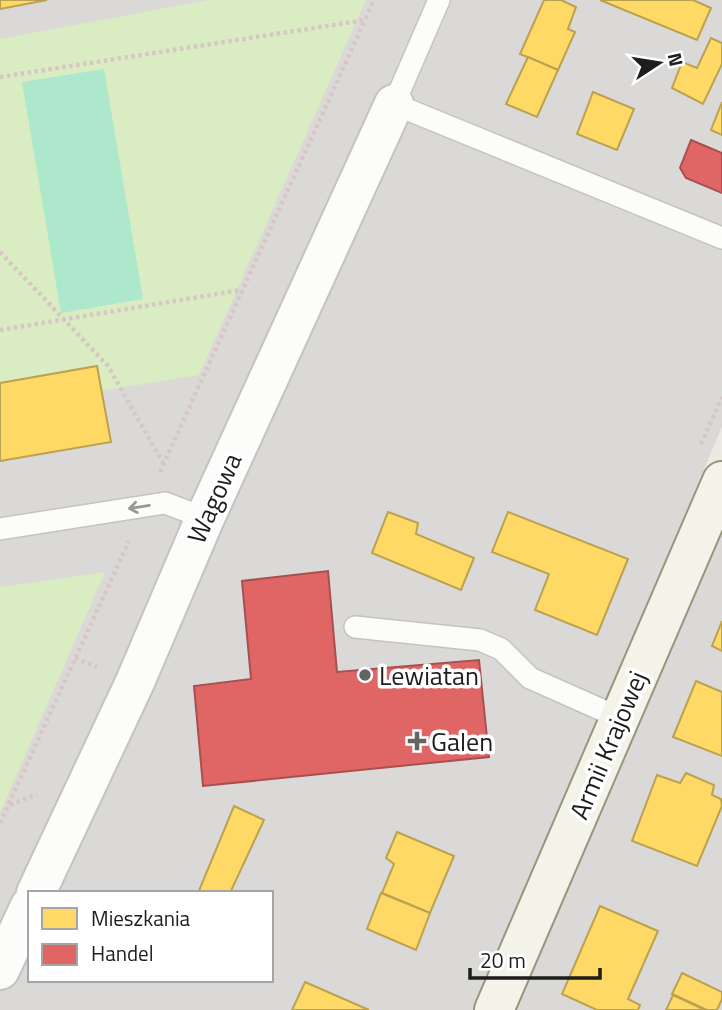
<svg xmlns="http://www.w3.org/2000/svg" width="722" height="1010" viewBox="0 0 722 1010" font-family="'Titillium Web',sans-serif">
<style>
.residential{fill:#dbd9d7;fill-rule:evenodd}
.grass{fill:#daecc1}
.pitch{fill:#ade7cc}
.homes{fill:#ffd966;stroke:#bba150;stroke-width:2}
.shops{fill:#e06666;stroke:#a65050;stroke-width:2}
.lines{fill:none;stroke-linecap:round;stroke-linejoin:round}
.lane-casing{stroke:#c4c3c1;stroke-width:24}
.street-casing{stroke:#c4c3c1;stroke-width:42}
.secondary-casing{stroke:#96967c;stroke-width:42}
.path{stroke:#d7c7c4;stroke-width:4.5;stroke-dasharray:3.5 3.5;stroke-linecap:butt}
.lane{stroke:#fcfcfb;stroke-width:21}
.street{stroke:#fcfcfb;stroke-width:38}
.secondary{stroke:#f4f3e9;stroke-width:38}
.oneway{stroke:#989897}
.poi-dot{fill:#656463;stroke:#fff;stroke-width:2.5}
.labels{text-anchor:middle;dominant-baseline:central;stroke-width:7;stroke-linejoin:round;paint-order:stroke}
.street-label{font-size:26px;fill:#1d1d1d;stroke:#fff}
.poi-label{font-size:26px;fill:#1d1d1d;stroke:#fff;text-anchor:start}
</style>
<rect width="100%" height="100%" fill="#ece9e5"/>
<g class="residential">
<path d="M0,0H722V427L473,1010H0ZM30,893H271V980H30Z"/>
<polygon points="722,531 722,1010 516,1010"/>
</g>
<g class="grass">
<polygon points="208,0 366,0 199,375 0,407 0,39"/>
<polygon points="105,572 0,813 0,587"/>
</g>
<polygon class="pitch" points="104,69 143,299 61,313 22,82"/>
<g class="homes">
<polygon points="0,0 47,0 0,9"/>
<polygon points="544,0 561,0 576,7 568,29 575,32 558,70 520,54"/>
<polygon points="600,0 693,0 711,8 697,40"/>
<polygon points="711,38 722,43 722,64 703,104 672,88 682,62 697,68"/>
<polygon points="528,57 558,70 537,117 506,104"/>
<polygon points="593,92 634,109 617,150 577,134"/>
<polygon points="722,102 722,135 711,130"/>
<polygon points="97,366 111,442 0,461 0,383"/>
<polygon points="388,512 418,523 416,534 474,558 461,590 372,553"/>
<polygon points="508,512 628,559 597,635 535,610 549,574 492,552"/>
<polygon points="722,621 722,651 712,646"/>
<polygon points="696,681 722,692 722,756 673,737"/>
<polygon points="686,773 714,785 712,795 721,799 722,806 697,866 632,841 657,775 680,783"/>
<polygon points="234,806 264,820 230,893 198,893"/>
<polygon points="397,832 454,856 430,913 382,893 394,864 386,858"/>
<polygon points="381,893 430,913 416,950 367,929"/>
<polygon points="600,906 658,931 628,999 640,1005 638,1010 597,1010 562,994"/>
<polygon points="682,973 722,992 722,999 717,1010 707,1010 672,994"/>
<polygon points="305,982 369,1010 292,1010"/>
<polygon points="673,995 705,1010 666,1010"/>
</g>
<g class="shops">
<polygon points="691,140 722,153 722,193 686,178 680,168"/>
<polygon points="328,571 337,672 479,660 489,757 203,786 194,686 251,679 242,581"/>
</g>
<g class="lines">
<defs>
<g id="lane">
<polyline points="439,0 394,104 722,238"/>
<polyline points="0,529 165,503 205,518"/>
<polyline points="355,627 480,640 501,649 530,678 620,718"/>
</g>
<g id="street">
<polyline points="36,893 135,682 205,518 394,104"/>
<polyline points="0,970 30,906"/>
</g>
<polyline id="secondary" points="494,1010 722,481"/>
</defs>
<use href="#lane" class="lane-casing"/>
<use href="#street" class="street-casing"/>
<use href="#secondary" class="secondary-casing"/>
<g class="path">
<polyline points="0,77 365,20 374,0"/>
<polyline points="0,252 108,366 163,463"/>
<polyline points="0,330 241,290"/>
<polyline points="701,444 722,397"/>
<polyline points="160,472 365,20"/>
<polyline points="75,658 97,667"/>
<polyline points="10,805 37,794"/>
<polyline points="0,823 129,541"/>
</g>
<use href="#lane" class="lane"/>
<use href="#street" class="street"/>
<use href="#secondary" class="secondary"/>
</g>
<defs><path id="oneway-shaft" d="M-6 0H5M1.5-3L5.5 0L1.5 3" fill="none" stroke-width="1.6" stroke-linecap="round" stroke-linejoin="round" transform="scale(1.75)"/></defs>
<use class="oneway" href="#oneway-shaft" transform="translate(139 507) rotate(171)"/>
<g class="poi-dot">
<circle cx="365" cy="675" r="7"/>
<path d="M413.5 730.5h7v7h7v7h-7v7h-7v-7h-7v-7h7z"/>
</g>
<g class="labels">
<g class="street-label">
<text transform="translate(214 498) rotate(-66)">Wagowa</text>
<text transform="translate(608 745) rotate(-67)">Armii Krajowej</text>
</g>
<g class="poi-label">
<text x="379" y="675">Lewiatan</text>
<text x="431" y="741">Galen</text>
</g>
</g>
<rect x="28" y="891" width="245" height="91" fill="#ffffff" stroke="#a5a5a5" stroke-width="2"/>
<rect x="42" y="908" width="35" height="21" fill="#ffd966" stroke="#a5a5a5" stroke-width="2"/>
<text x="91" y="926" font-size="21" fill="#1d1d1d">Mieszkania</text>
<rect x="42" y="944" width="35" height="21" fill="#e06666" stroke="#a5a5a5" stroke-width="2"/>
<text x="91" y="961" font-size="21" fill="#1d1d1d">Handel</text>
<g transform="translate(659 63) rotate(78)" stroke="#ffffff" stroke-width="5" paint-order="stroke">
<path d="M0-5L12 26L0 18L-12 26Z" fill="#1d1d1d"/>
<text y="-10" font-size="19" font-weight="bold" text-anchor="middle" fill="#1d1d1d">N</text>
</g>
<path d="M470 968v10h130v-10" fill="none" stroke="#1d1d1d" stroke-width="3.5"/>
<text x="480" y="968" font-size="21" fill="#1d1d1d" stroke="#ffffff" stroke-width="5" paint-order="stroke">20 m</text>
</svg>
